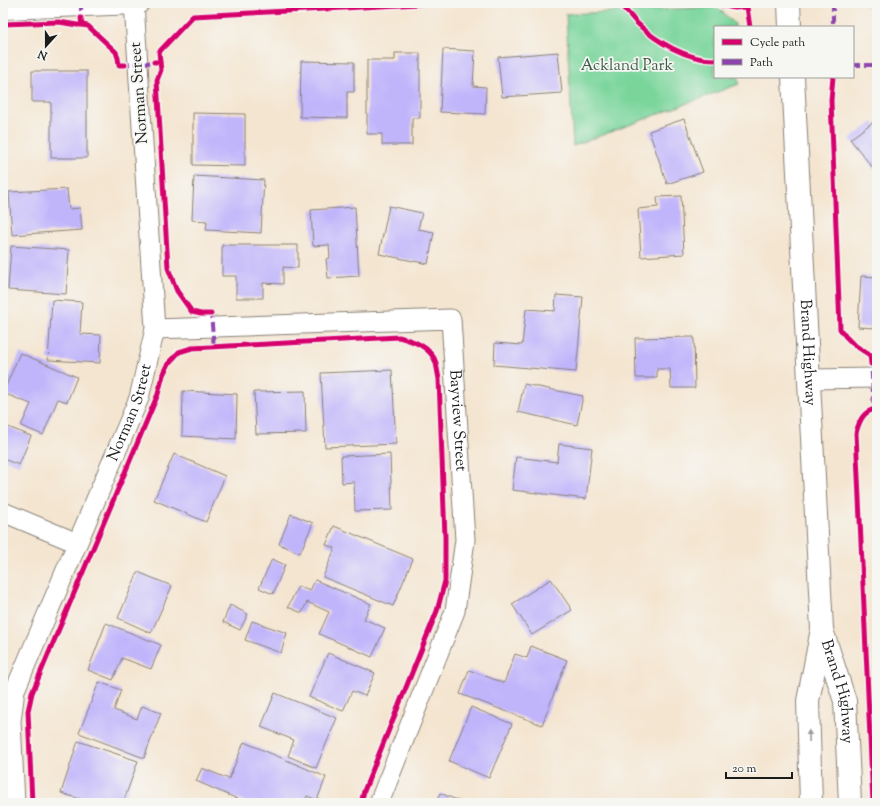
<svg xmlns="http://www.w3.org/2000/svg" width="880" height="806" viewBox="0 0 880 806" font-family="'Sorts Mill Goudy',serif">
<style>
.green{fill:#7ad59b;stroke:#4b785c}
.building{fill:#c0b4fb}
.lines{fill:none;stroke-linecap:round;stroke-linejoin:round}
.minor-casing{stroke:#888076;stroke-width:21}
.secondary-casing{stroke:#888076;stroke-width:24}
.trunk-casing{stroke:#888076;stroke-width:24}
.minor{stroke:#fff;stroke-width:19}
.secondary{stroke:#fff;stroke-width:22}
.trunk{stroke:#fff;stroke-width:22}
.quiet{stroke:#8e44ad;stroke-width:4;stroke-dasharray:8 4;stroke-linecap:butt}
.cycleway-casing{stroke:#f6f6f2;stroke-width:8}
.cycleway{stroke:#d6006c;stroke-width:5}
.oneway{fill:#999}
.labels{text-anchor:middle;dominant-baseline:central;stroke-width:3.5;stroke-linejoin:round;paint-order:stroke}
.park-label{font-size:16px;fill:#3d5d48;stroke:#f6f6f2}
.street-label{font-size:16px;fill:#1c1c1c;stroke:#f6f6f2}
</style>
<rect width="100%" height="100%" fill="#f6f6f2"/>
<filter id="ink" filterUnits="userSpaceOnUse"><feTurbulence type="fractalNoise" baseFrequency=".025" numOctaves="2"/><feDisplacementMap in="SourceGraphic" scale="8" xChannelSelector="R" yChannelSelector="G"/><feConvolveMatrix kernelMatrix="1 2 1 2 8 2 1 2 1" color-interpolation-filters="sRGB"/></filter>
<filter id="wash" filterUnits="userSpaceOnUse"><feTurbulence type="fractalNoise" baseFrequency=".012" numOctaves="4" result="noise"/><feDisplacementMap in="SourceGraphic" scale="16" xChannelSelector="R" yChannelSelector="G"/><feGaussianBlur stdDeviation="0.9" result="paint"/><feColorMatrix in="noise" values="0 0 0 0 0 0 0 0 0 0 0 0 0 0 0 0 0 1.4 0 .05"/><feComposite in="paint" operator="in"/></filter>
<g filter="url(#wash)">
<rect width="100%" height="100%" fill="#f4e5d0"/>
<polygon class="green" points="717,7 735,24 735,27 715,27 715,77 738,77 739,84 573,146 566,14"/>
<g id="blocks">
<g class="building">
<polygon points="864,3 874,3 866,7"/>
<polygon points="443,49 475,51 473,86 486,87 485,114 440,112"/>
<polygon points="558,52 562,93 502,97 498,57"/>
<polygon points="395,53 420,53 420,118 412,118 412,145 382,145 382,134 367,134 367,60 395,60"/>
<polygon points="301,61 354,62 354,92 347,92 347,118 300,117"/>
<polygon points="32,71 87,71 87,158 51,158 51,102 32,102"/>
<polygon points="193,113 245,114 245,166 193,165"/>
<polygon points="684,119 703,172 667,184 649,131"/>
<polygon points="873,122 877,127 877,171 876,172 850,139"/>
<polygon points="194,176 264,180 261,233 206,230 207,221 192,220"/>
<polygon points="67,189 69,209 80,208 82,230 12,235 9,192"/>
<polygon points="681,196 684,254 641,257 638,209 658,207 657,197"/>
<polygon points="389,206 422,213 418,229 434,232 428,264 379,254"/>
<polygon points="355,207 359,276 328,278 326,259 330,258 329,245 313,246 311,210"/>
<polygon points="222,245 298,245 298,268 283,267 283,284 263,283 263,298 236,298 236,276 222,276"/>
<polygon points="11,246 69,250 66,294 8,290"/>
<polygon points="861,276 877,277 877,328 858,327"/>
<polygon points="556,295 583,297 576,372 494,365 495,343 522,345 526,309 555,311"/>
<polygon points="52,300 82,302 80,334 101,335 100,363 48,360"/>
<polygon points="694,337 695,388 671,388 670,369 657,369 657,378 636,378 635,338"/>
<polygon points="20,353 77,377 67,402 58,399 43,435 21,426 31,404 3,393"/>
<polygon points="392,370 396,444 325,447 321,373"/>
<polygon points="524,384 583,396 577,425 518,412"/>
<polygon points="183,391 237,394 236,439 182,436"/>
<polygon points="305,391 306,433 256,434 254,392"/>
<polygon points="3,425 31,436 19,465 3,459"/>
<polygon points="559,444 592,448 586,499 512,490 516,457 557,462"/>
<polygon points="174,454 225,476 206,522 154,500"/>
<polygon points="390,454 392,510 355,511 354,482 342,483 341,456"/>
<polygon points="291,514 313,523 300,553 279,544"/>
<polygon points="334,526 413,559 393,606 323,577 335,548 326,545"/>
<polygon points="272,559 285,565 273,594 259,588"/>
<polygon points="138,572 172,586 151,633 118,618"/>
<polygon points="551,579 572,610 532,635 512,604"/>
<polygon points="315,580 371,604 364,619 385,628 372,657 319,634 329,612 307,602 302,613 288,607 298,586 310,591"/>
<polygon points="230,605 248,614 240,630 223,622"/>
<polygon points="252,621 287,633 281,653 245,640"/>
<polygon points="106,623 161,645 151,669 122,658 113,680 88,670"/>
<polygon points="531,646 567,660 542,725 460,694 469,670 504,683 515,654 527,658"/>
<polygon points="328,653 375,673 365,696 352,691 343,711 309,697"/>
<polygon points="99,682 121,690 114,710 137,719 142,706 161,713 144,758 79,733"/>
<polygon points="275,693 337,718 316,768 288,756 294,740 261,727"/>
<polygon points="471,707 512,724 489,778 449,761"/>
<polygon points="78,741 138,761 123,803 92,803 61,793"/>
<polygon points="244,742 326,777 317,800 307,796 304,803 247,803 196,781 202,768 229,779"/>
<polygon points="440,793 464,803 436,803"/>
</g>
</g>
</g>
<g filter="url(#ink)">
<use href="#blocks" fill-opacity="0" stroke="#888076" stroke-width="1"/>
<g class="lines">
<defs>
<g id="minor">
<path id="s1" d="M155,329L451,319L465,540L455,611L379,803"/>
<polyline points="809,379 877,378"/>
<polyline points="3,512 77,543"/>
<path id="s2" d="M15,803L11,721L15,690L139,398L155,329L134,3"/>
</g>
<polyline id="secondary" points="3,8 138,3"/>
<g id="trunk">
<polyline points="789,3 790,27"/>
<path id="s3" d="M793,77L822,629L808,701L811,803"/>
<path id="s4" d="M822,630L845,701L850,803"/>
</g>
</defs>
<use href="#minor" class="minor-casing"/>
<use href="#secondary" class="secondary-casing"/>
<use href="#trunk" class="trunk-casing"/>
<use href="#minor" class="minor"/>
<use href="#secondary" class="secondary"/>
<use href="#trunk" class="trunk"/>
<g class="quiet">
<polyline points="81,3 81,21"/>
<polyline points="833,3 833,27"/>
<polyline points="122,65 156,62"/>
<polyline points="853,65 877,65"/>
<polyline points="208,314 211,314 214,347"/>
<polyline points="871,360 874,409"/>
</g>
<defs>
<g id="cycleway">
<path d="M617,3C625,8 630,16 637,23C656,42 688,60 715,60"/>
<polyline points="707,3 717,4 734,8 747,7 750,27"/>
<polyline points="3,24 59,22 77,25 82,25 81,18"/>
<polyline points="82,25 88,26 116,52 118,58 119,65 125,65"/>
<polyline points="154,62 160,62 161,70 157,80 168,268 177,291 192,312 201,314 211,314"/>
<polyline points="160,62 159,52 193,16 438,3"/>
<path d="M833,77L831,100L840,329C849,343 857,347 870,355L871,364"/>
<path d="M32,803L28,711L32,693L158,394L163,375L169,363L179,352L192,348L399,337C414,341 431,347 436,363C437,368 438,374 439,379L445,537V581L437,611L364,791L361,803"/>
<path d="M873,803L856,433C859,422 863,410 877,409"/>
</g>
</defs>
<use href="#cycleway" class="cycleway-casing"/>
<use href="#cycleway" class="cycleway"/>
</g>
<defs><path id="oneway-solid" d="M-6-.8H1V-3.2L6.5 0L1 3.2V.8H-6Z"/></defs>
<use class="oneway" href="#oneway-solid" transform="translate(809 736) rotate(-92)"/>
</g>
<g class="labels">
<g class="park-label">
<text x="627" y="66">Ackland Park</text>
</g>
<g class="street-label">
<text transform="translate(140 93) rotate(-94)">Norman Street</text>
<text stroke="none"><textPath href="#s3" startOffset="276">Brand Highway</textPath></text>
<text stroke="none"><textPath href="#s2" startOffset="414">Norman Street</textPath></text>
<text stroke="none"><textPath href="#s1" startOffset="398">Bayview Street</textPath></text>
<text stroke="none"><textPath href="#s4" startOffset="64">Brand Highway</textPath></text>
</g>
</g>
<rect width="880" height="806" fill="none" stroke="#f6f6f2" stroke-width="16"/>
<rect x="714" y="26" width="140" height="52" fill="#f6f6f2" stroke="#9f9f9c"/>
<rect x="722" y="39" width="20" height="6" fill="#d6006c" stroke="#9f9f9c"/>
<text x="750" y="46" font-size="12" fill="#1c1c1c">Cycle path</text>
<rect x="722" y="59" width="20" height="6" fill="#8e44ad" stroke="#9f9f9c"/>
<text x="750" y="66" font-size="12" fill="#1c1c1c">Path</text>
<g transform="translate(46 46) rotate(201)" stroke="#f6f6f2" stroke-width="3" paint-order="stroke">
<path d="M0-3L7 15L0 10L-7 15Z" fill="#1c1c1c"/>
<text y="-6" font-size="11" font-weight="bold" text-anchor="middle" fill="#1c1c1c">N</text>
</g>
<path d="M726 772v6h66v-6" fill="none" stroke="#1c1c1c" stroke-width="2"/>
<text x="732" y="772" font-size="12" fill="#1c1c1c" stroke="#f6f6f2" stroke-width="3" paint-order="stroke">20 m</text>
</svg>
